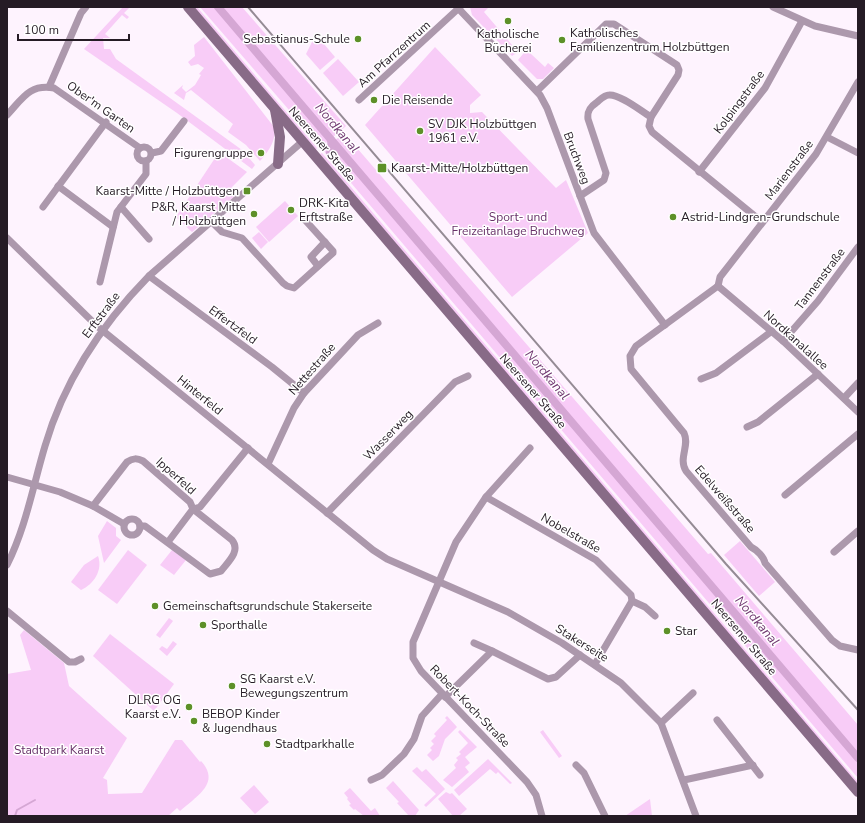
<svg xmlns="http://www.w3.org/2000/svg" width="865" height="823" viewBox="0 0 865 823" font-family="'Nunito Sans',sans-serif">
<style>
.green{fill:#f8ccf7}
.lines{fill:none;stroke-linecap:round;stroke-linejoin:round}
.stream{stroke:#d5a7d4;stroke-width:2}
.canal{stroke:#d5a7d4;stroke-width:8}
.minor{stroke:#ac98ac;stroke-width:7}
.secondary{stroke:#886b87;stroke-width:10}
.rail{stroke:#958b95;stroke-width:2}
.poi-dot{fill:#5d9028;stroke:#fff;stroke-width:1.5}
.labels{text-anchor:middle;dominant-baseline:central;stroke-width:3;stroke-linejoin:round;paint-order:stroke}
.poi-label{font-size:12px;fill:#251b25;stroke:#fff;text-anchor:start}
.street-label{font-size:12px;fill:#251b25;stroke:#fff}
.park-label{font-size:12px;fill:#683169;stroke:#fff}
.water-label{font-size:13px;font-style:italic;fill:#713972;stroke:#fff}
</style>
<rect width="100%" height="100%" fill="#fef3fe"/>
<g class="green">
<polygon points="123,7 130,7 124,13 129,17 127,19 122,15 105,34 110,38 103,38 104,49 110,49 116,59 242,150 255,165 252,169 177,113 84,49"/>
<polygon points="194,7 197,7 317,148 316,150"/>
<polygon points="200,7 242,7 346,126 321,147"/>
<polygon points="470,7 489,7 484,12 518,52 512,56 472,15"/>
<path d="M204,37L274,127C277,140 268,152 260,161L246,145L228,132L233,124L191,90L186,93L184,100L174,93L183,85L182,88L186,92L195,85L201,75L199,74L204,68L198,64L191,66L188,62L195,56L194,45Z"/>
<polygon points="318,37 335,57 320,70 306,54 312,42"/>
<polygon points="435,47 481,95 470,105 470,113 482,112 556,188 566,180 588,233 512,297 365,125"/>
<polygon points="528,48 531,54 545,67 548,63 554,68 543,79 537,79 518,60"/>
<polygon points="338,59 359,82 343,96 323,73"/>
<polygon points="344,133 708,554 711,553 858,725 858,754 697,565 694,568 858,761 858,778 323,150"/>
<polygon points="219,152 247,172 231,188 236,195 192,232 176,217"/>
<polygon points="322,153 858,782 858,786 320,154"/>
<polygon points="285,201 298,216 269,242 256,227"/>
<polygon points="259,232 268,242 261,249 252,238"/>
<polygon points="107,521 116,528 116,536 121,540 104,563 98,536"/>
<polygon points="740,541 775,582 759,596 724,555"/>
<polygon points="128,550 147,565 117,604 98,590"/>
<polygon points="172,550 186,560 174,575 160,565"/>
<path d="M98,556C103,570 94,584 81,590L71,582L84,565Z"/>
<polygon points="169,618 173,621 160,638 156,635"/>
<path d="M24,630L64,663L69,686L127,738L103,778L107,780L108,794L142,793L175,740H182L200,762L201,761C221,783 197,796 180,811L177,808L168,816H7V674L31,670L20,635Z"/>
<polygon points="110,634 174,684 154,711 93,656"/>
<polygon points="173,641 177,644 167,656 159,649 162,646 167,649"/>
<polygon points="447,716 457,727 445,739 439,756 433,761 427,755 432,750 430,748 434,744 431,741 436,736 434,734 447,720 445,718"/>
<polygon points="460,730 477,747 465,757 470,763 465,767 469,772 452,787 443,780 456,768 454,765 458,760 456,758 461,754 459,752 468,743 458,732"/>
<polygon points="543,730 562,756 559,758 540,732"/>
<polygon points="488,759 512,783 510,784 498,772 496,774 490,769 459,796 454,790"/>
<polygon points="417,767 422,772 426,769 445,789 426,807 424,805 436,794 412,771"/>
<polygon points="393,781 419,810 415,816 409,816 397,803 399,802 386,788"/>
<polygon points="254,785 269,802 255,814 240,798"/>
<polygon points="350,788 371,811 375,808 380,816 364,816 355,809 354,810 349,805 351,804 347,799 348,798 344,793"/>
<polygon points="446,792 450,794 452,793 467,809 459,816 453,816 438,799"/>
<polygon points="650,799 652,816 625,816"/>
</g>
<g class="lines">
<polyline class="stream" points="15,816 17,810 35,800"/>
<g class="canal">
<polyline points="218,7 858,758"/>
<polyline points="330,153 332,151 331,140"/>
</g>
<g class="minor">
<polyline points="457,7 540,95 547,108 594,233 665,325"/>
<polyline points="773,7 815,26 858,36"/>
<polyline points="49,87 81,13 86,7"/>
<polyline points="537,91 606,24 614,24 677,65 679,70 678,75 651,117"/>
<polyline points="359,100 460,7"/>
<path d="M7,115C23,98 29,84 54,88L140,148"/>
<polyline points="827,137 858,153"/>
<circle cx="144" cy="154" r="7"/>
<polyline points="152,153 161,151 184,121"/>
<polyline points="699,172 765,88 802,21"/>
<polyline points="58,186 113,227"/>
<path d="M580,196L604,180L606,173L588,119C587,111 590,107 596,103C600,100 604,95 609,95C620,94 641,111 651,117L649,126L652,132L762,222"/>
<polyline points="43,207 106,122"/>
<polyline points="121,207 149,239"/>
<polyline points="211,221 222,232 242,238 283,283 287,286 294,288 333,253 333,251 305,220"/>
<polyline points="7,238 97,326 373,550 387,559 508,612 562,643 621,683 661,723 696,816"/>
<polyline points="318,266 311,257 325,242"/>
<polyline points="149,276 272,367 304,393"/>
<polyline points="100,282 117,212 146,174 146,161"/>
<path d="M718,286L636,346L630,356L631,369L684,433C690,446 678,458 686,471L751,547C757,550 764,557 765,563L832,640L840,646L858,650"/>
<polyline points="718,286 720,277 816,154 858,82"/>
<polyline points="718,286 783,341 858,412"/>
<polyline points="783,341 818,301 858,247"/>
<polyline points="701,379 716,373 772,331"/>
<polyline points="844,398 858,383"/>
<polyline points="747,427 758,422 818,374"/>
<polyline points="530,448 486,497 456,542 413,642 413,658 421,671 527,782 536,795 542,816"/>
<polyline points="268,464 294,408 304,393 358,335 378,323"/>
<polyline points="7,477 60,492 93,506 124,524"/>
<polyline points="785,495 858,434"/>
<polyline points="486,497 596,560 631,595 632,601 595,664"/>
<path d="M93,506L127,462C133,458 137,458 143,461L190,502L193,509L232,540C241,551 228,562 221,571L210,574L145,526H140"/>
<polyline points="193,509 200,507 248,448"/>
<polyline points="327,513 455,382 468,376"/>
<circle cx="132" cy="527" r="8"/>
<polyline points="168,542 193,509"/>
<polyline points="834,552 858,531"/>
<path d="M7,565C26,527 33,486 45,446C64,381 102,324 149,276L303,141"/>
<polyline points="632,601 645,607 655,616"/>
<polyline points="7,611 69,662 75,662 81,659"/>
<polyline points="474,643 492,651"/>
<polyline points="445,697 492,651 548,679 556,677 580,655"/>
<polyline points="717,720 760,775"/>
<polyline points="661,723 693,693"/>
<polyline points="576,765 584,773 605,816"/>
<polyline points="371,780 382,775 404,754 414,739 422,716 442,694"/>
<polyline points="684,780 753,765"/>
</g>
<g class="secondary">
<polyline points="188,7 858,792"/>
<polyline points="275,110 280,137 278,164"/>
</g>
<polyline class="rail" points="248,7 726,564 858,710"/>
</g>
<g class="poi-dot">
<circle cx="508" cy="21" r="4"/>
<circle cx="358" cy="39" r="4"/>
<circle cx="562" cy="40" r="4"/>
<circle cx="374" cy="100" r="4"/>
<circle cx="420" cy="131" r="4"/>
<circle cx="261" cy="153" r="4"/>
<rect x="377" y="163" width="10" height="10" rx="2"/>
<rect x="243" y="187" width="8" height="8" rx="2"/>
<circle cx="291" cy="210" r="4"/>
<circle cx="254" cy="214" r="4"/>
<circle cx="673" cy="217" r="4"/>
<circle cx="155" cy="606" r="4"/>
<circle cx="203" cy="625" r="4"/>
<circle cx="667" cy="631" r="4"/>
<circle cx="232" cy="686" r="4"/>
<circle cx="189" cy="707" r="4"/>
<circle cx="194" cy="721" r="4"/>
<circle cx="267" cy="744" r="4"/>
</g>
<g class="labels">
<g class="poi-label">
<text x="570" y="33">Katholisches<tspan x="570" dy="14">Familienzentrum Holzbüttgen</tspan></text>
<text x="508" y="34" text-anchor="middle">Katholische<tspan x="508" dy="14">Bücherei</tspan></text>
<text x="350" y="39" text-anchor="end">Sebastianus-Schule</text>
<text x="382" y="100">Die Reisende</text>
<text x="428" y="124">SV DJK Holzbüttgen<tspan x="428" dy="14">1961 e.V.</tspan></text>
<text x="253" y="153" text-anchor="end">Figurengruppe</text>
<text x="391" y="168">Kaarst-Mitte/Holzbüttgen</text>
<text x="239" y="191" text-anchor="end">Kaarst-Mitte / Holzbüttgen</text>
<text x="299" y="203">DRK-Kita<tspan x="299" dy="14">Erftstraße</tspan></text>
<text x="246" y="207" text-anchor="end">P&amp;R, Kaarst Mitte<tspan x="246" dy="14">/ Holzbüttgen</tspan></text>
<text x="681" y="217">Astrid-Lindgren-Grundschule</text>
<text x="163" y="606">Gemeinschaftsgrundschule Stakerseite</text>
<text x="211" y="625">Sporthalle</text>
<text x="675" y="631">Star</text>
<text x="240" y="679">SG Kaarst e.V.<tspan x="240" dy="14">Bewegungszentrum</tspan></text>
<text x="181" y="700" text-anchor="end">DLRG OG<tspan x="181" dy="14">Kaarst e.V.</tspan></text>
<text x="202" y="714">BEBOP Kinder<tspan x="202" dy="14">&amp; Jugendhaus</tspan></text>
<text x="275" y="744">Stadtparkhalle</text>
</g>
<g class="street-label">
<text transform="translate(394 54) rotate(-42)">Am Pfarrzentrum</text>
<text transform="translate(739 102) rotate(-53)">Kolpingstraße</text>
<text transform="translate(101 107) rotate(35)">Ober'm Garten</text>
<text transform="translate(322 144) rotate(49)">Neersener Straße</text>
<text transform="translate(577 158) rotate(69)">Bruchweg</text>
<text transform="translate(789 170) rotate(-53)">Marienstraße</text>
<text transform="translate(820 279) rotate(-53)">Tannenstraße</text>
<text transform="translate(101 315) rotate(-53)">Erftstraße</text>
<text transform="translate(233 325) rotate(36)">Effertzfeld</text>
<text transform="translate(796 340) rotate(42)">Nordkanalallee</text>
<text transform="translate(312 369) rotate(-49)">Nettestraße</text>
<text transform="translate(533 391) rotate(49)">Neersener Straße</text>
<text transform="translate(200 395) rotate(39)">Hinterfeld</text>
<text transform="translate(388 435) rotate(-46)">Wasserweg</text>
<text transform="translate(176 476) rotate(42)">Ipperfeld</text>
<text transform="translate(725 499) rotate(49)">Edelweißstraße</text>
<text transform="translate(571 533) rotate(30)">Nobelstraße</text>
<text transform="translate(744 637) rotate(50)">Neersener Straße</text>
<text transform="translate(582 643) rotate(32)">Stakerseite</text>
<text transform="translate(470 706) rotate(46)">Robert-Koch-Straße</text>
</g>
<g class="park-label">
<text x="518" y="217">Sport- und<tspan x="518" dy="14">Freizeitanlage Bruchweg</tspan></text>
<text x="59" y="750">Stadtpark Kaarst</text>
</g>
<g class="water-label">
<text transform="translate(337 128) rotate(50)">Nordkanal</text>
<text transform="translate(547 375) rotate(50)">Nordkanal</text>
<text transform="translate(757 621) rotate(50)">Nordkanal</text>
</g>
</g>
<rect width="865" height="823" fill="none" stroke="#251b25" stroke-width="16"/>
<path d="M18 34v6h111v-6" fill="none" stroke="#251b25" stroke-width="2"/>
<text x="24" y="34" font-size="12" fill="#251b25" stroke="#ffffff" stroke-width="3" paint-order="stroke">100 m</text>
</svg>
